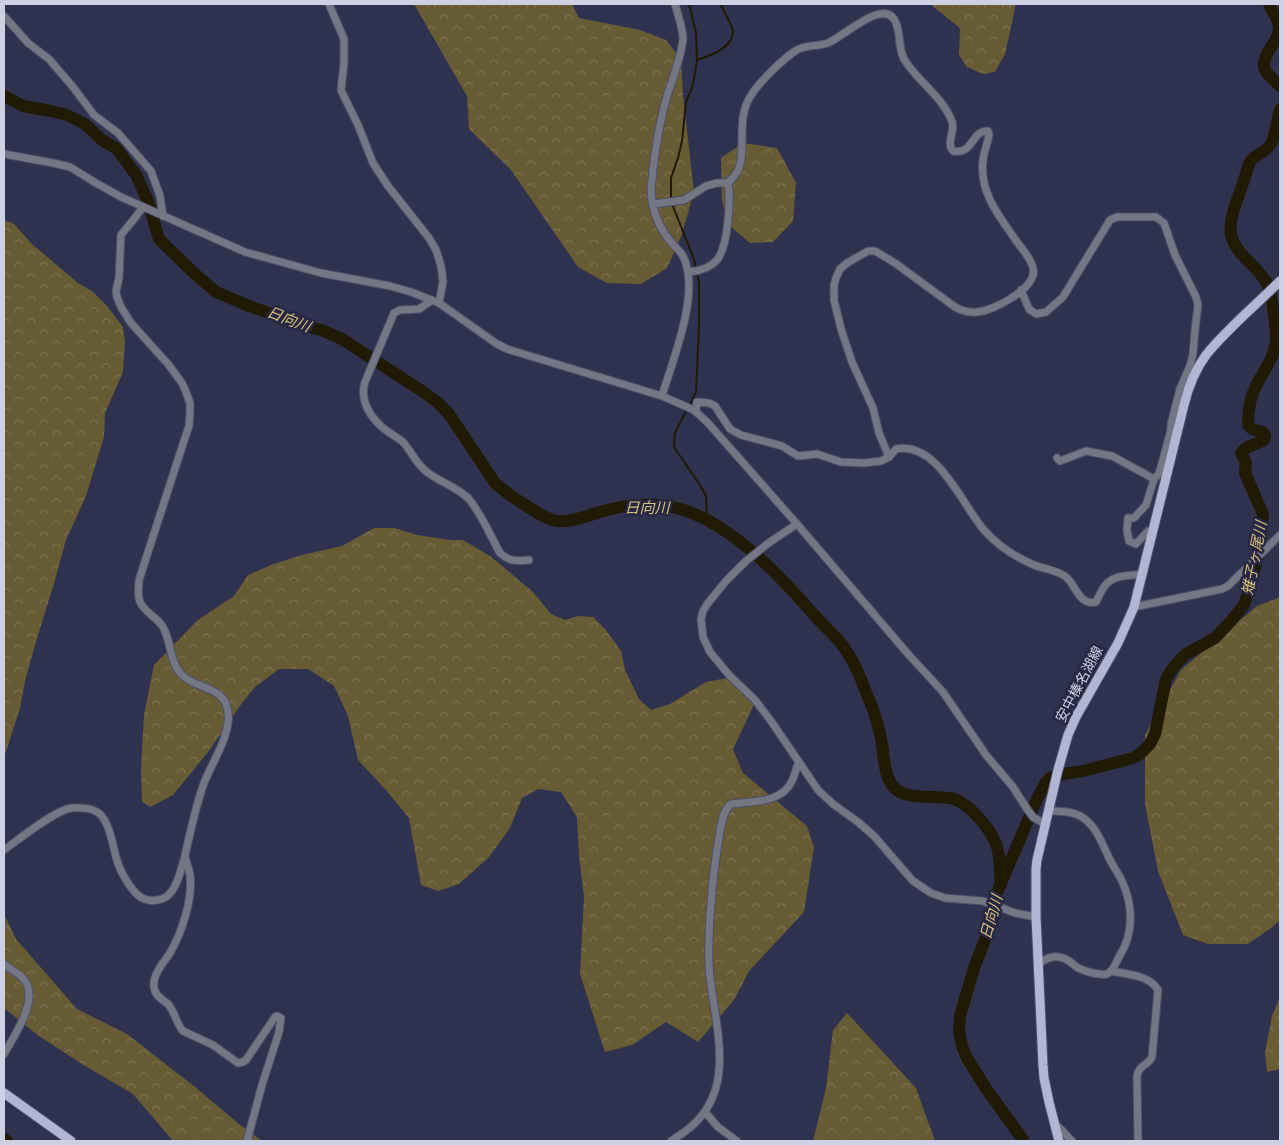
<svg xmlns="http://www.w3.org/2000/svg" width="1284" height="1145" viewBox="0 0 1284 1145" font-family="'Source Serif 4','Noto Sans JP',serif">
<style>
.forest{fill:url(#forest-crowns)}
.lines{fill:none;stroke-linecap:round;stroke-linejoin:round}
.stream{stroke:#201903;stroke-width:2}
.river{stroke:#201903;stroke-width:12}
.minor-casing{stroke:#4c4f69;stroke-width:9}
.major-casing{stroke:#4c4f69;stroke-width:11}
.minor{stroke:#747684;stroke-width:7}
.major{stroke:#b2b6d3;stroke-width:9}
.labels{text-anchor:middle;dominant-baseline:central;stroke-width:5;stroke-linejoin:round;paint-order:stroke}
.street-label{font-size:14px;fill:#ced1e3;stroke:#262843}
.water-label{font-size:15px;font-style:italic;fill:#d8c178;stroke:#262843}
</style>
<defs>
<pattern id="forest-crowns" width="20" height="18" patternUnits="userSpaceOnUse" patternTransform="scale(1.25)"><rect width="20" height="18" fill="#675b34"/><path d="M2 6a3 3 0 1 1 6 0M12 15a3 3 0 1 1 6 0" fill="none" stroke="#7c7251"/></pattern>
</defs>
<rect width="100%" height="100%" fill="#2f324e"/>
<g class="forest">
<polygon points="414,4 572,4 579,18 640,30 666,40 681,59 683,95 694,192 681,237 667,268 641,284 607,283 578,267 511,170 469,129 467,96"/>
<polygon points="930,4 1016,4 1005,54 995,72 983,74 967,67 959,55 960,28"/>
<polygon points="743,143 777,148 796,183 793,221 773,242 750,243 728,224 722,200 721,158"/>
<polygon points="4,220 14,224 32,244 78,283 92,291 107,306 123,327 125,342 123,372 105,413 104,437 86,496 66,540 53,587 37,638 25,681 20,708 4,758"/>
<polygon points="374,528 394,528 417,535 450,540 463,540 490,556 533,592 551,614 565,620 578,616 593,617 605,629 621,651 625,670 639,699 651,710 670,704 706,682 727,678 747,687 757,698 733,749 743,773 807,826 814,847 804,912 749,971 734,1000 698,1042 666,1022 632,1045 605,1052 580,974 584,897 579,855 577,817 561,792 538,789 522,798 510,828 489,857 459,884 438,891 421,885 409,818 386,790 358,760 348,716 334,686 308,669 279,669 255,687 242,703 208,752 173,795 150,807 142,801 141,768 144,715 154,665 198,620 234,596 248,575 271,565 302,555 342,546"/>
<polygon points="1280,597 1280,920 1271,928 1248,944 1208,944 1183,935 1158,871 1145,804 1145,735 1181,670 1257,606"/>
<polygon points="4,914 16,939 77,1009 127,1034 195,1087 239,1124 262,1141 173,1141 133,1094 82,1064 39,1036 4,1008"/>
<polygon points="1280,997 1280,1069 1267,1072 1265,1053 1272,1016"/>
<polygon points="847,1013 916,1088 935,1141 813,1141 826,1088 833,1030"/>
</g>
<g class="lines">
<g class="stream">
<path d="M697,60C710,56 733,48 733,31C732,25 724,12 721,5L722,4"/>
<polyline points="671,199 671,178 678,158 682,141 686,102 693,85 697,60 696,32 689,4"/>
<polyline points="672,204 694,259 696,269"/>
<polyline points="690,405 696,392 699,326 699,283 697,274"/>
<polyline points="687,409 675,433 674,447 700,485 706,496 707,520"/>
</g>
<g class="river">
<path d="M1269,4C1272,12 1280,21 1279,29C1279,35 1276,39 1273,44C1259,66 1261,69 1280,86"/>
<path d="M4,96L23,106L51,111L67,115L85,124L102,140L117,149L136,175L148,201L159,239L168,248L195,274L216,292L249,306L306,326L324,331L342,339L425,393L437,402L449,414L495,483C506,493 542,518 556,521C570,523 586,516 600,512C643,499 681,502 719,527C756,550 787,584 816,617C823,625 832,633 839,641C851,655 861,678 867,695C873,708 878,724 881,738C884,753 883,772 892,785C903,801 932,795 949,798C968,800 995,833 998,851C1000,862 1000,874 1001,885"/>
<polyline points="4,1139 7,1141"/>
<path d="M1024,1141L987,1090L967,1058L962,1046L959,1030L960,1016L974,968L992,922L996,895L1037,799L1046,782L1050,778L1063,774L1083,771L1133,758L1140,754L1150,744L1155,734L1166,679L1175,665L1186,654L1215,638L1231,621L1244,605L1252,580L1259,550L1263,514L1245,473L1246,463L1241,453L1246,448L1264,440L1265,436L1263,432L1252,429L1248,425C1248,412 1250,396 1257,384C1265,368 1277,355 1276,336C1275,323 1273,295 1267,284C1259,266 1236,256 1231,235C1228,219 1239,196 1244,180C1246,175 1247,168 1250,162C1254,154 1267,153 1272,142C1276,132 1277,120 1280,109"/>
</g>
<defs>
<g id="minor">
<polyline points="329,4 344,39 344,63 341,90 358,125 373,163 388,186 429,238 436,250 441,266 442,273 443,282 439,303"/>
<polyline points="4,16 28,43 49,59 73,87 94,115 118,133 151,171 160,196 163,216"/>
<polyline points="4,154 53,163 70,167 96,183 121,197 245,252 321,273 390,286 411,292 439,303 497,344 507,349 662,396 694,410 708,423 797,524 908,654 943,692 986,755 1013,787 1027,809 1033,817 1045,824"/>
<polyline points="653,204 684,200 706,186 717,183 728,183"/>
<path d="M689,272C699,271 710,268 717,260C728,246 731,201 728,183C732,179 737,173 739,168C742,160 742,149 742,141C742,126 742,110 750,97C758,83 782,60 795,51C806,44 817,47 828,43C843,37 881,0 894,19C902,31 897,46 904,59C917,81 941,95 951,119C957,131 945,141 953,151C974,155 971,130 988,131L989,134C988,143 984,151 983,160C979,191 998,215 1015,239C1021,248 1031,258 1033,268C1038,288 993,311 977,312C969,313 962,311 955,307L895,263L875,251H868L847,263L840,269L836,278L834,285V300L841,329L852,362L873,408L879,433L889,457"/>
<polyline points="1021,290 1029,309 1036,314 1046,312 1063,297 1110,220 1117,217 1156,217 1164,223 1175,255 1196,297 1198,305 1195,330 1193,354 1190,366 1180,389 1171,424 1171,430 1177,433"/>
<path d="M432,300L419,309L400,310L394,313L365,382C359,402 372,420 387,431C393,435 398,438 403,442C412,452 416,464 427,472C441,483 456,486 469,499C482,515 490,535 500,553C510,562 516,561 529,560"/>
<path d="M662,396C673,359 701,292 683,256C680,251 675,247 671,242C659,228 651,208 651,189C651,183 653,177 653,170C656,145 660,120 667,96C672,81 683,52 683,37C682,26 678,15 675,4"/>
<path d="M696,412L697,402L709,403L715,406L730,429L741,435L782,446L798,456L817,454L841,462L864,463L881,461L889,457L896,449C938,441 962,505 984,530C998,546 1015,557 1034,565C1044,569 1057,570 1066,577C1076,585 1079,606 1096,602C1099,597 1100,592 1104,587C1113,574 1128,576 1142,574"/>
<polyline points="1057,458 1060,461 1086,451 1112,456 1154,479 1159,474 1171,430"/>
<polyline points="797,524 770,542 746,561 726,581 708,603 703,611 701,619 703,637 710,652 729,675 755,700 771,721 818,790 833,804 858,822 874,836 913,881 931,893 945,898 983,901 1015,913 1036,917"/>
<polyline points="1152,531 1148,531 1136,544 1129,541 1127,530 1128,518 1134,518 1146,505 1154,479"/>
<polyline points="1134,607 1222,589 1228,586 1280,535"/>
<path d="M4,850C19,839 54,811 71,808C80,807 93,808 100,814C111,826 112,845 117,860C120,871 126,881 133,890C137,895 141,899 148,900C154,901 161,900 166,897C177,889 180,872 184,860C190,834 195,808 204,783C212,763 225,744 228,723C229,717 228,710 226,704C220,688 195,687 183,676C169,663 172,643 163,627C157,617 145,613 140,602C137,595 139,587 139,580L183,444L189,426L190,412V403L186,392L182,383L168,364L131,323L121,307L117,297L116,291L119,278L121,235L134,219L143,207"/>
<path d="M185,857C187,863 189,869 190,875C193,899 182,932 170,953C164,962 152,975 154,987C155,996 162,999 168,1004C175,1012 176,1023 183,1031L213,1045L238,1063L243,1062L246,1060L275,1017L277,1016L281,1018L279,1032L262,1085L247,1141"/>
<path d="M4,964C10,969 18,973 23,978C41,998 14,1036 4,1054"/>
<path d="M1038,965C1047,956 1058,954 1069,961C1072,963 1075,966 1078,968C1085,971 1093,974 1100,974C1104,975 1108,975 1111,971C1115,967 1117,960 1120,955C1134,933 1133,905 1122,881C1118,873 1113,866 1109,858C1102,843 1096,826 1082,817C1072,811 1060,811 1048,811"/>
<path d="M1111,971C1126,974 1150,975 1158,990L1152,1057C1148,1066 1139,1064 1137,1076L1138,1141"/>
<polyline points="705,1112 718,1127 737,1141"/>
<path d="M1054,1124C1062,1128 1066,1136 1072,1141"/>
<path d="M671,1141C679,1136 688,1130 695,1123C739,1081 711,1015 709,964C708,923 712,883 718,843C720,832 722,810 731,804C752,801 781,804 792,781C795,775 796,768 799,762"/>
</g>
<g id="major">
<polyline points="4,1093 71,1141"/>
<path d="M1059,1141L1049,1102L1044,1078L1043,1065L1036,917V869L1037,860L1058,770L1068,735L1077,715L1118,643L1134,607L1184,405C1188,388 1195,370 1206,355C1227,329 1256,305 1280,281"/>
</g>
</defs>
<use href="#minor" class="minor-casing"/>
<use href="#major" class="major-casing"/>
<use href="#minor" class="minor"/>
<use href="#major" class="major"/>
</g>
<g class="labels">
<g class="street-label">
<text transform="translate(1079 684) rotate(-62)">安中榛名湖線</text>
</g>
<g class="water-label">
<text transform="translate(289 319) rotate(21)">日向川</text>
<text x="647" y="507">日向川</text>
<text transform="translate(1254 558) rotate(-79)">雉子ヶ尾川</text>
<text transform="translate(991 917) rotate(-74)">日向川</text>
</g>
</g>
<rect width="1284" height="1145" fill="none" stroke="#ced1e3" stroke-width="10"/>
</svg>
